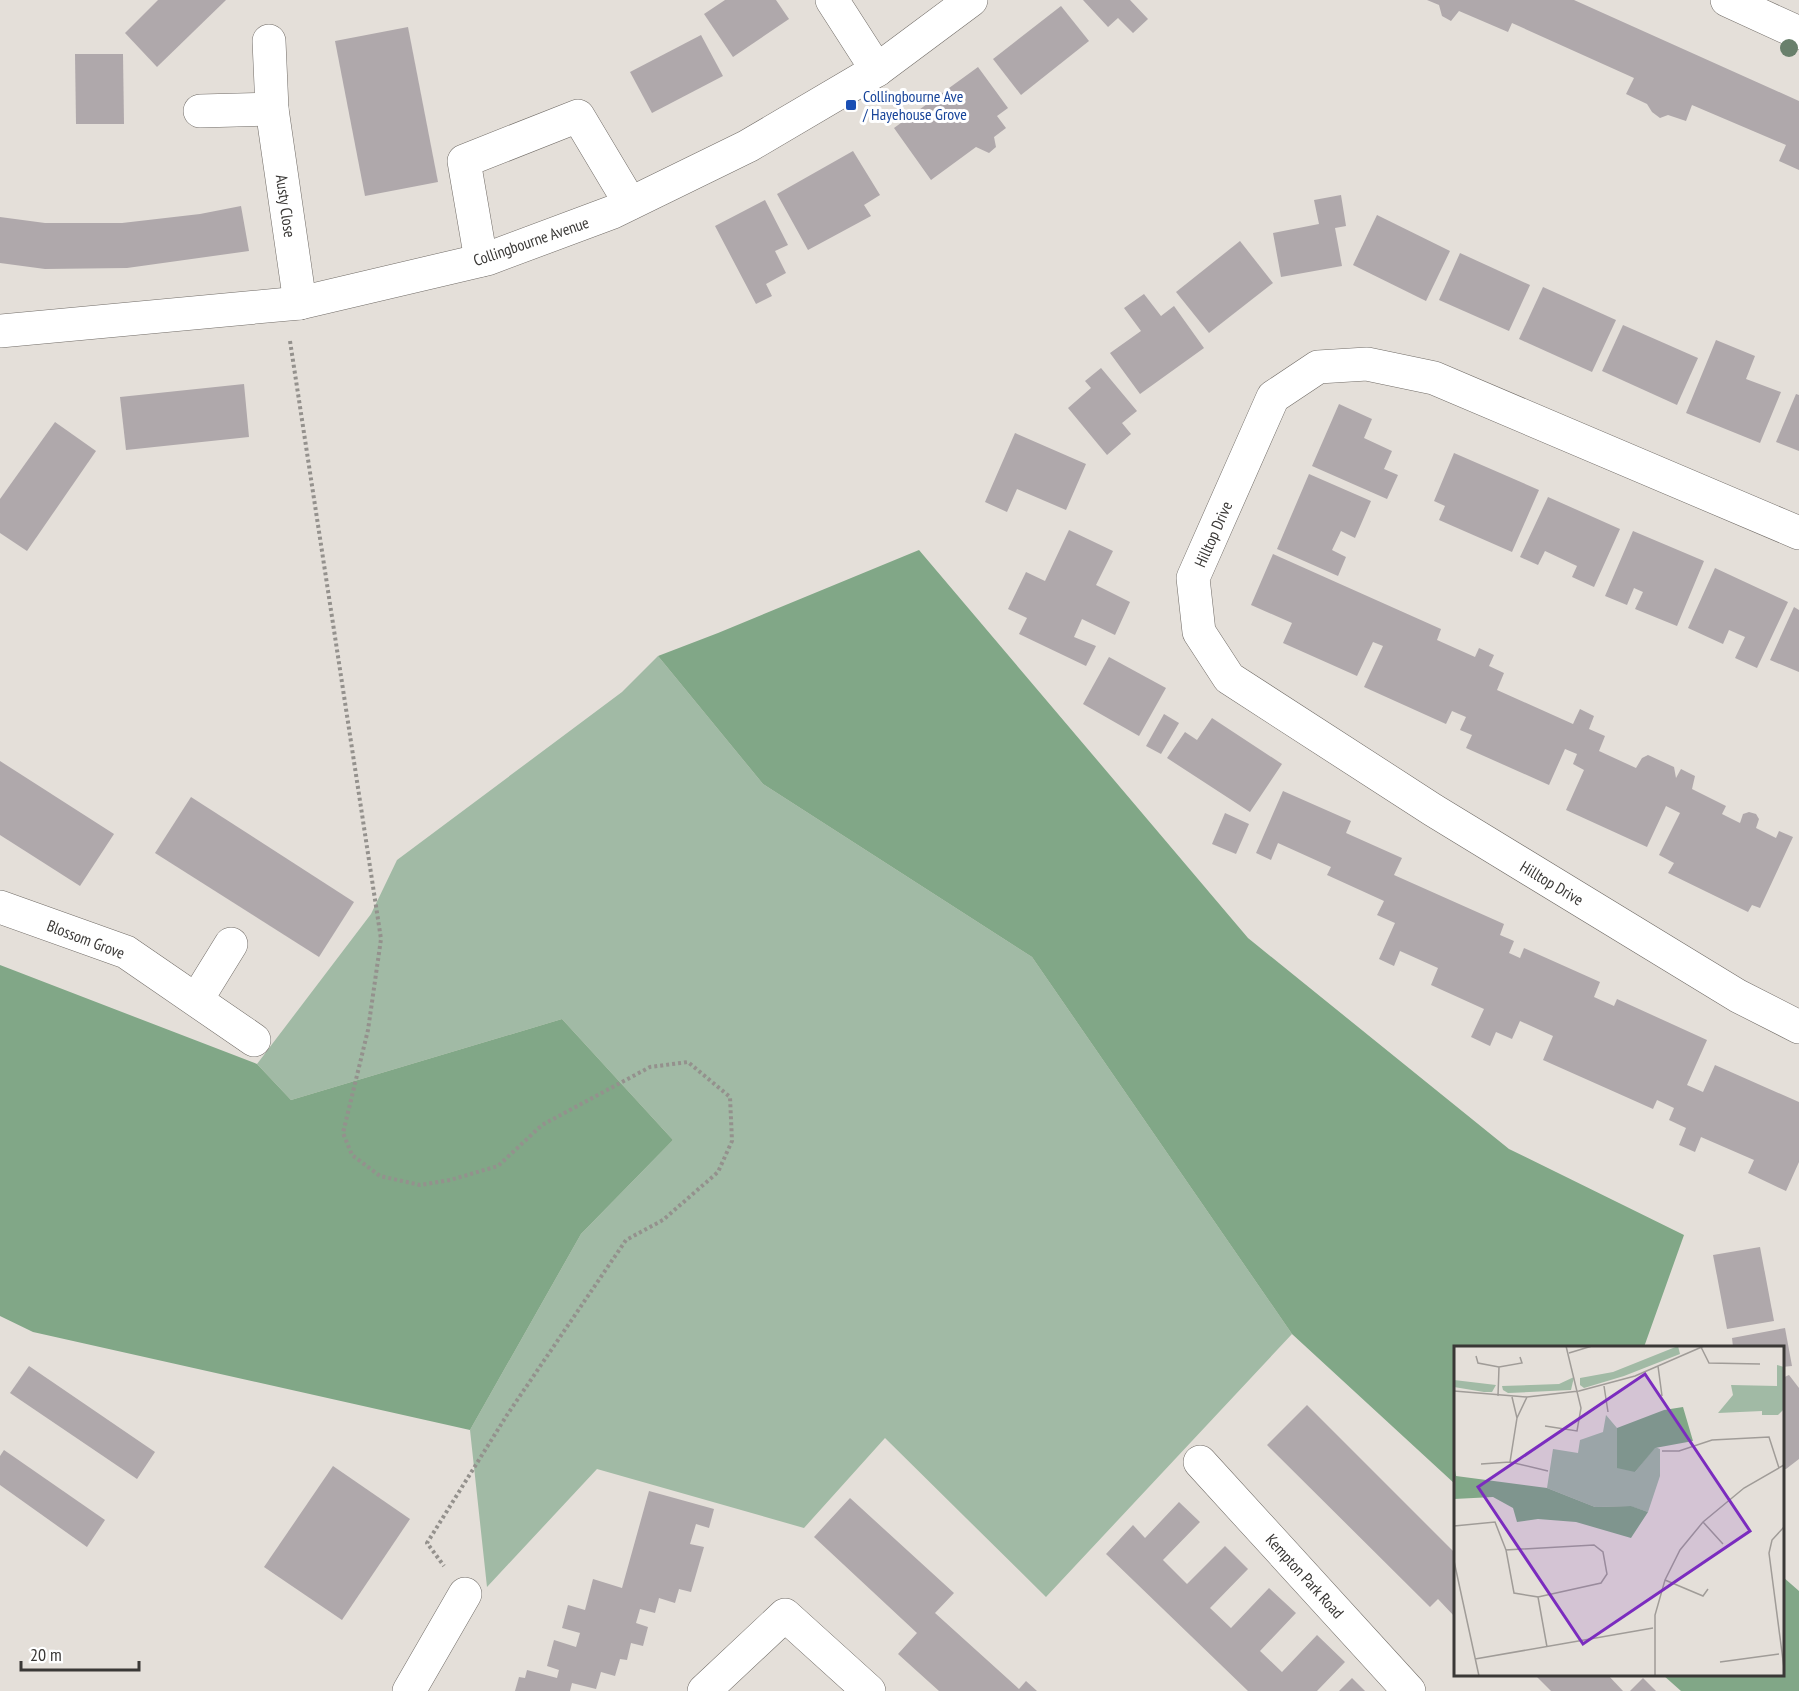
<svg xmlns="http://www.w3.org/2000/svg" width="1799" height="1691" viewBox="0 0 1799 1691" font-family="'PT Sans Narrow',sans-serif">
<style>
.green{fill:#a1baa5}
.forest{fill:#81a787}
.building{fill:#afa8ab}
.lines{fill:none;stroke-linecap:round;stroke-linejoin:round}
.minor-casing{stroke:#716c67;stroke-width:34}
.path{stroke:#94918d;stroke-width:4;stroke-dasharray:3 3;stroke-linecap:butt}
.minor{stroke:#fff;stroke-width:33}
.tree{fill:#69806c}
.transit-dot{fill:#1a4fb4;stroke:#fff;stroke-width:2}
.labels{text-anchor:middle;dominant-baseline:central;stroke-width:6;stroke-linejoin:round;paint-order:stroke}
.transit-label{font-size:16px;fill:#164399;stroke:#fff;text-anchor:start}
.street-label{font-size:16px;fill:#3a3836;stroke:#fff}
.inset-road{fill:none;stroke:#a09c98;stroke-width:1.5}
.view{fill:#7b2cbf;fill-opacity:0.15;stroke:#7b2cbf;stroke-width:3}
.inset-edge{fill:none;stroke:#3a3836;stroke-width:3}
</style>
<rect width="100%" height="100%" fill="#e4dfd9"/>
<polygon class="green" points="658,656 763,784 1032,957 1292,1334 1046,1597 885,1438 804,1528 597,1469 487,1587 470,1430 581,1234 673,1140 562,1019 291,1100 257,1064 371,914 397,860 622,692"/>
<g class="forest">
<polygon points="919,550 1248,938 1509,1149 1684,1235 1644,1347 1456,1348 1455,1484 1292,1334 1032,957 763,784 658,656 718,633"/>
<polygon points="0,965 257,1064 291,1100 562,1019 673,1140 581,1234 470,1430 33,1332 0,1316"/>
<polygon points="1783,1577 1799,1591 1799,1691 1681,1691 1663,1675 1782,1674"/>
</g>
<g class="building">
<polygon points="158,0 226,0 157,67 125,33"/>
<polygon points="725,0 776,0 789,19 733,57 704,14"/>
<polygon points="1083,0 1130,0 1148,19 1133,33 1118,18 1108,27"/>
<polygon points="1427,0 1574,0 1799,101 1799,170 1779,161 1786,145 1692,105 1686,121 1668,115 1660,118 1652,112 1647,104 1626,94 1634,78 1512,23 1508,32 1459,11 1451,21 1442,16 1439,5"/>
<polygon points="1061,6 1089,41 1021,95 993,59"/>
<polygon points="408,27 438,182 365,196 335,41"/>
<polygon points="701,35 723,76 652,113 630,72"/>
<polygon points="75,54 123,54 124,124 76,124"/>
<polygon points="978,67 1008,108 997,116 1006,128 994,137 996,147 989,153 976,147 931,180 894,128"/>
<polygon points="853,151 880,195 864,205 871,216 808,250 777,194"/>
<polygon points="1341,195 1346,226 1335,228 1342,266 1281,277 1273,233 1319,224 1314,200"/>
<polygon points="765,200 788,245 775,251 786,273 766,284 772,296 756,304 715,226"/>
<polygon points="241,206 249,251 127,268 45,269 0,263 0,217 45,223 122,223 200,214"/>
<polygon points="1377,215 1450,251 1426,301 1353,265"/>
<polygon points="1240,241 1273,283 1209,333 1176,292"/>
<polygon points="1460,253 1530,285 1509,331 1439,300"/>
<polygon points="1543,287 1616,320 1592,372 1519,339"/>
<polygon points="1144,294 1161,316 1174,306 1204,348 1140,394 1110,353 1141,331 1124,308"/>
<polygon points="1623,325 1698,358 1677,405 1602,371"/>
<polygon points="1716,340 1755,356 1746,379 1781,392 1760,443 1686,413"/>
<polygon points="1101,368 1137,411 1122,423 1131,434 1107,455 1068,408 1091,388 1085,381"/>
<polygon points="244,384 249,437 126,450 120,397"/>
<polygon points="1796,394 1799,395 1799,451 1776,442"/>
<polygon points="1339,404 1372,419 1364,438 1392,451 1384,469 1398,475 1387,499 1312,466"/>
<polygon points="55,422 96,451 27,551 0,533 0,499"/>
<polygon points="1015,433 1086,464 1066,510 1017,489 1007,512 985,502"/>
<polygon points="1454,453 1539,490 1512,552 1439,520 1445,506 1434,501"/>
<polygon points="1309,474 1371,501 1355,538 1341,531 1332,550 1346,557 1338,576 1277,549"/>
<polygon points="1548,497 1620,529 1594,587 1572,577 1577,566 1545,551 1538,565 1520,557"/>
<polygon points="1069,530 1113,551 1096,585 1130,602 1115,635 1082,619 1074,637 1096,646 1086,666 1019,634 1027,618 1008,609 1026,572 1045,581"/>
<polygon points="1633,531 1704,561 1677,626 1635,609 1643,592 1634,588 1627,605 1605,596"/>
<polygon points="1273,554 1441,629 1437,640 1475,657 1479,648 1494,655 1489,666 1504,673 1497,690 1573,724 1580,709 1594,716 1589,729 1605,736 1599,751 1636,768 1642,758 1648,755 1674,767 1676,778 1681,769 1695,776 1692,789 1726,806 1722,814 1740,823 1743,814 1749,812 1756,814 1759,819 1756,828 1776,838 1779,831 1793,837 1760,908 1752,905 1748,912 1668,873 1674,863 1659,855 1680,813 1666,806 1647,847 1566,810 1584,770 1573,764 1577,754 1565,749 1549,785 1466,748 1472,735 1460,730 1466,717 1452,711 1446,724 1364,687 1383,646 1373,642 1357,676 1283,643 1292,623 1251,605"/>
<polygon points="1715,568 1788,602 1757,668 1735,658 1745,637 1729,630 1723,644 1688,628"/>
<polygon points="1794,607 1799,610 1799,672 1770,660"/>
<polygon points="1109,657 1166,688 1139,736 1083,704"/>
<polygon points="1164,714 1179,723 1161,754 1146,746"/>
<polygon points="1212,718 1282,764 1250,812 1167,758 1185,732 1197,740"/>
<polygon points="0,761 114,834 80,886 0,835"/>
<polygon points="1283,791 1351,821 1346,833 1402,858 1394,875 1504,924 1500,935 1514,941 1509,953 1520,958 1524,948 1600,982 1594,997 1614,1006 1617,999 1707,1040 1687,1085 1703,1092 1715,1065 1799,1102 1799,1162 1786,1191 1748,1173 1754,1160 1701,1137 1695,1152 1679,1145 1686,1128 1669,1120 1674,1108 1657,1100 1653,1109 1543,1060 1553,1036 1520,1021 1512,1039 1496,1032 1490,1046 1471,1037 1484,1009 1431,985 1438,968 1400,951 1394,966 1379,959 1395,923 1377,915 1384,901 1327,875 1331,867 1278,843 1271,860 1256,853"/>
<polygon points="191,797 354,902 319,957 155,853"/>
<polygon points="1225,813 1249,824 1236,854 1212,844"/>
<polygon points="1760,1247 1774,1321 1727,1329 1713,1255"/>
<polygon points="1785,1328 1792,1366 1782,1367 1782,1347 1733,1347 1732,1338"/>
<polygon points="29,1366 155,1452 137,1479 10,1393"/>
<polygon points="1789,1375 1799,1388 1799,1459 1786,1469 1782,1469 1782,1378"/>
<polygon points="1307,1405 1455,1553 1455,1617 1438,1599 1430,1607 1267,1445"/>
<polygon points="4,1450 105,1520 87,1547 0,1485 0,1456"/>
<polygon points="333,1466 410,1519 342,1620 264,1567"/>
<polygon points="649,1491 714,1509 709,1528 696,1524 690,1544 704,1547 691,1592 679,1589 675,1603 659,1598 655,1613 640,1609 636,1623 648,1627 643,1646 631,1643 627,1660 620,1659 615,1676 601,1672 596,1689 572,1683 570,1691 515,1691 519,1677 525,1678 527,1670 557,1678 559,1670 547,1666 554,1640 576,1647 580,1633 562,1628 568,1605 585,1610 593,1579 622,1588"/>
<polygon points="850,1498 954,1593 935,1613 1019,1689 1026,1681 1037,1691 939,1691 898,1654 917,1633 814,1537"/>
<polygon points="1179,1502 1200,1522 1163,1560 1187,1584 1225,1546 1248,1569 1210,1608 1231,1628 1269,1588 1296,1613 1260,1651 1282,1672 1317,1635 1345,1662 1317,1691 1248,1691 1106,1554 1133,1525 1145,1538"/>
<polygon points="1534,1674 1607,1674 1623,1691 1551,1691"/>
<polygon points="1352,1678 1365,1691 1339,1691"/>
<polygon points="1643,1678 1656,1691 1630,1691"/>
</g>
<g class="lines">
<defs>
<g id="minor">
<polyline points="832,0 877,70"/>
<polyline points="1727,0 1799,33"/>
<polyline points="269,41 272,109 300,303"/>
<polyline points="200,111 272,109"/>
<polyline points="481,260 464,161 578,116 630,203"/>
<polyline points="0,331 300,303 487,259 613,212 748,146 877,70 971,0"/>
<polyline points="1799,533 1434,378 1367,364 1318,367 1273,397 1193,578 1199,632 1229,678 1433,810 1738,996 1799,1027"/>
<polyline points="0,907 126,952 254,1040"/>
<polyline points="197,999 231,944"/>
<polyline points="1200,1462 1409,1691"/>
<polyline points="409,1691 465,1594"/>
<polyline points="704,1691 785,1615 869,1691"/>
</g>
</defs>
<use href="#minor" class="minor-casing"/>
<polyline class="path" points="290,341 381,939 368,1030 343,1133 352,1155 380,1176 420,1185 450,1180 498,1166 542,1125 650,1067 688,1062 730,1097 732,1141 718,1172 663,1220 626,1240 507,1415 427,1543 444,1566"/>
<use href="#minor" class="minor"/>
</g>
<circle class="tree" cx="1789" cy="48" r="9"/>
<rect class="transit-dot" x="845" y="99" width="12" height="12" rx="3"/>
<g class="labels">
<g class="transit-label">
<text x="863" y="96">Collingbourne Ave<tspan x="863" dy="18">/ Hayehouse Grove</tspan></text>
</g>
<g class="street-label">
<text transform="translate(286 206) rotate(82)">Austy Close</text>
<text transform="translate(531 241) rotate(-19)">Collingbourne Avenue</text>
<text transform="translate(1213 534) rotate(-66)">Hilltop Drive</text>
<text transform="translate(1552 883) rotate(31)">Hilltop Drive</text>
<text transform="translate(86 939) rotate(21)">Blossom Grove</text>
<text transform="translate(1305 1576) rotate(48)">Kempton Park Road</text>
</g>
</g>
<g transform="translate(1454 1346)">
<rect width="330" height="330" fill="#e4dfd9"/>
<path d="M224,0L226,8L170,30L130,42L126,39V32L159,26ZM323,19L330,21V63L324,69H308V65L264,67L279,49L277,39L323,40ZM120,31L117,44L54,47L49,44L48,40L105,38ZM0,34L42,39L38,46H30L0,41ZM152,69L163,82L165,107L181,126L201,101L206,103V130L194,166L176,160L141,161L93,142L99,103L124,107L126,94L149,86Z" fill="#a1baa5"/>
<path d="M229,61L239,95L201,102L181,126L163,122V82L210,64ZM0,117L2,130L93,142L141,161L177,160L194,166L177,192L122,176L84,173L63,176L59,162L39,151L0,153Z" fill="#81a787"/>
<path class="inset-road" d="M247,1L255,17L306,18M115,7L138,0M22,10L24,17L45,21L68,17L66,11M204,20L208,50M150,40L154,66M0,45L73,51L125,45L181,30L250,0M44,50L45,21M58,51L63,72M91,80L123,85L127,62L112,0M208,105H225L258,94L315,91L325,122M56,116L63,72L73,51M27,118L56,116L94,125M249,176L269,198M0,180L41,176L52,204M330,181L318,194L315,207L330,322M0,215L25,330M211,234L249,250L254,243M84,251L147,237L153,228L149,206L140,199L52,204L60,247L84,251L93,301M21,313L199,282M266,316L325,308M201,330V269L211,234L226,204L249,176L290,142L330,119"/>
<path class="view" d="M191,28L296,185L129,298L24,141Z"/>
<rect width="330" height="330" class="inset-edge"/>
</g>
<path d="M21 1661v9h118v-9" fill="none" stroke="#3a3836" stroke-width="3"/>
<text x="30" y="1661" font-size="18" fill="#3a3836" stroke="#ffffff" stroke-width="4.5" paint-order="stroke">20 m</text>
</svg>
